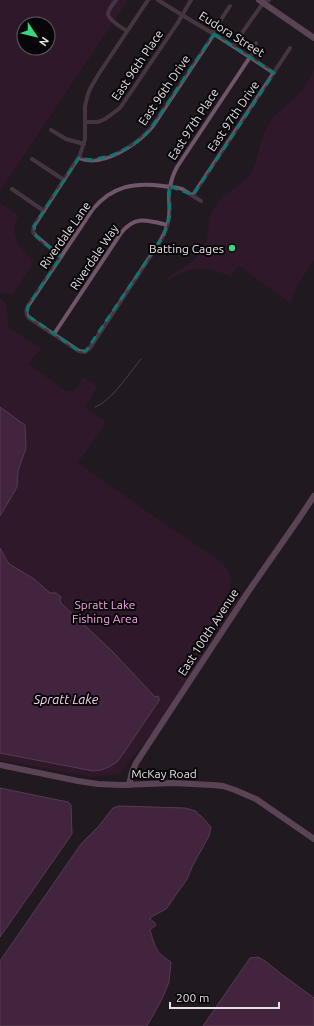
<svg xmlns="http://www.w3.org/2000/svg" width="314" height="1026" viewBox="0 0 314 1026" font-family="Ubuntu,sans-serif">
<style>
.green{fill:#3f1739;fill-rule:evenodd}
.water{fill:#6e3164;stroke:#92668a}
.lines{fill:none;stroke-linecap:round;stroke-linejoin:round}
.stream{stroke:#92668a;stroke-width:1}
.street{stroke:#71556b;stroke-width:4}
.secondary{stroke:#a37599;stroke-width:6}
.marked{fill:none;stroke:#0f766e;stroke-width:3;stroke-dasharray:8 5;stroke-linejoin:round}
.poi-dot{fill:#38d880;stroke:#080608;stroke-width:1.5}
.labels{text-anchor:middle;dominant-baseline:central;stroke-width:4;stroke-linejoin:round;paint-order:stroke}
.street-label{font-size:12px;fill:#e5e0e4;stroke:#080608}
.poi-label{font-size:12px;fill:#e5e0e4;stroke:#080608;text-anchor:end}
.park-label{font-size:12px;fill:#fca1eb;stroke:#080608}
.water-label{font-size:13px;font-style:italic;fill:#f8d2f0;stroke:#080608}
</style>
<rect width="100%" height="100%" fill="#20191f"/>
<g class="green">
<path d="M0,0H128L0,191ZM24,24H48V48H24Z"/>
<path d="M314,69V260L296,288L290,303L238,265L231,277C211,268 199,265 179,274C174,277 170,281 165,281C175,269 191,266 200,253C211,239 206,224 213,210C221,193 240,188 250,174C258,162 258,149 263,136C265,131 268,125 271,120C279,109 291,103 300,93C306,86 310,78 314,69Z"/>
<polygon points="0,203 18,215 14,230 18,245 34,262 12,295 4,293 0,294"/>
<path d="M0,298L6,303L9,328L42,349L34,356L28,364L66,391C77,393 80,385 82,376L98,387L85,407L106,422L101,430L82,457L77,462L149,513L220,561C229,569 232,577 229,588L241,596L202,653L203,656L163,719L123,769L118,774L93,777L0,760Z"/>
</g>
<g class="water">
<polygon points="0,407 25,425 26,448 18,471 17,487 0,516"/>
<polygon points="0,548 7,561 11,565 34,579 50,593 56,593 61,597 60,600 61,603 113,652 155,697 158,696 159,698 159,701 156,705 123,754 117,762 109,767 101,770 93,771 0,753"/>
<polygon points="0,788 68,802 71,805 72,834 0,937"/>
<path d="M119,806L185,808L196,811L198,814L201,816L211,827L209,836L193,865L187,879L166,909L151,917L150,919L154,922L156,925L150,930C155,947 156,953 171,962L169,982L162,999L147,1026H0V961L81,844L98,827L113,808Z"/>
<polygon points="258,957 265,961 280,973 314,998 314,1026 203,1026 250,958"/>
</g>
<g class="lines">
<path class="stream" d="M95,407C111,402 130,372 141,359"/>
<g class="street">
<path d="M116,0C113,4 108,10 108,14C109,20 122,28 127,31"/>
<polyline points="158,0 182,15 222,39 274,73"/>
<polyline points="212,33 230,6"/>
<polyline points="233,46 263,3 269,0"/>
<polyline points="250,57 255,50 255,46 256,43"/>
<polyline points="85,122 98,122 105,119 120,108 177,24 191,0"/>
<polyline points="51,130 66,139 84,144"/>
<path d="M79,158C103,168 138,144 153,126L214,34"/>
<polyline points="32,159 64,180"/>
<polyline points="12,189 44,211"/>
<polyline points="193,195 290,48"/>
<path d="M201,201L182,189C176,187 169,187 163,186C135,182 112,186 93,209L28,306C26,310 25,314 29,318L79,351L85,352L90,348L159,243C164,235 168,226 169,217C170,209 169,202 169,194C170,184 172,176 177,167L250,57"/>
<polyline points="61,257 36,236 33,232 34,226 80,155 85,139 85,106 88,94 90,89 98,75 148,0"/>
<path d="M54,334L121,233C135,215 148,220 167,225"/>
</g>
<g class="secondary">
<polyline points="259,0 314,38"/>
<polyline points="0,765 78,781 98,784 122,785 173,783 212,785 223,786 235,790 256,799 314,839"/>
<polyline points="129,785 132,772 136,763 248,592 298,520 314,496"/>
</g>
</g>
<path d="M0 0H314V1026H0ZM214,34L274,73L193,195L169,186L170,215L164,235L86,351H79L27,315L28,306L61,257L36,236L34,226L79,158L92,160L113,155L132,146L149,131Z" fill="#20191f" fill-opacity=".55" fill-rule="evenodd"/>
<path class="marked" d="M214,34L274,73L193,195L169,186L170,215L164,235L86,351H79L27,315L28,306L61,257L36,236L34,226L79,158L92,160L113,155L132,146L149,131Z"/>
<circle class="poi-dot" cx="232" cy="248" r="4"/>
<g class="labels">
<g class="street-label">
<text transform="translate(232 34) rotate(32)">Eudora Street</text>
<text transform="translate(137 65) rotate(-56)">East 96th Place</text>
<text transform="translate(164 90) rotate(-56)">East 96th Drive</text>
<text transform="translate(233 116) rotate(-56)">East 97th Drive</text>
<text transform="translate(193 124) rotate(-57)">East 97th Place</text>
<text transform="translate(65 235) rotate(-55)">Riverdale Lane</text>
<text transform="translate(94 257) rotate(-56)">Riverdale Way</text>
<text transform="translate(208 632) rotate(-57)">East 100th Avenue</text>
<text x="164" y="773">McKay Road</text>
</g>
<g class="poi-label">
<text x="224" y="248">Batting Cages</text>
</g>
<g class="park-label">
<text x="105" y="604">Spratt Lake<tspan x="105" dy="14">Fishing Area</tspan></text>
</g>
<g class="water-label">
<text x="66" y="699">Spratt Lake</text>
</g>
</g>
<g transform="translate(36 36) rotate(125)"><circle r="19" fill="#080608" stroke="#605d60"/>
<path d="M0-3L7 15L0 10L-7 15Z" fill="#38d880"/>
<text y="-6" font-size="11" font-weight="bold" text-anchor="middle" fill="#e5e0e4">N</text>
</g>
<path d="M170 1002v6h109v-6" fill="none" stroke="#e5e0e4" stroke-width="2"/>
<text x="176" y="1002" font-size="12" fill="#e5e0e4" stroke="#080608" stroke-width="3" paint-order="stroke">200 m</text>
</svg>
